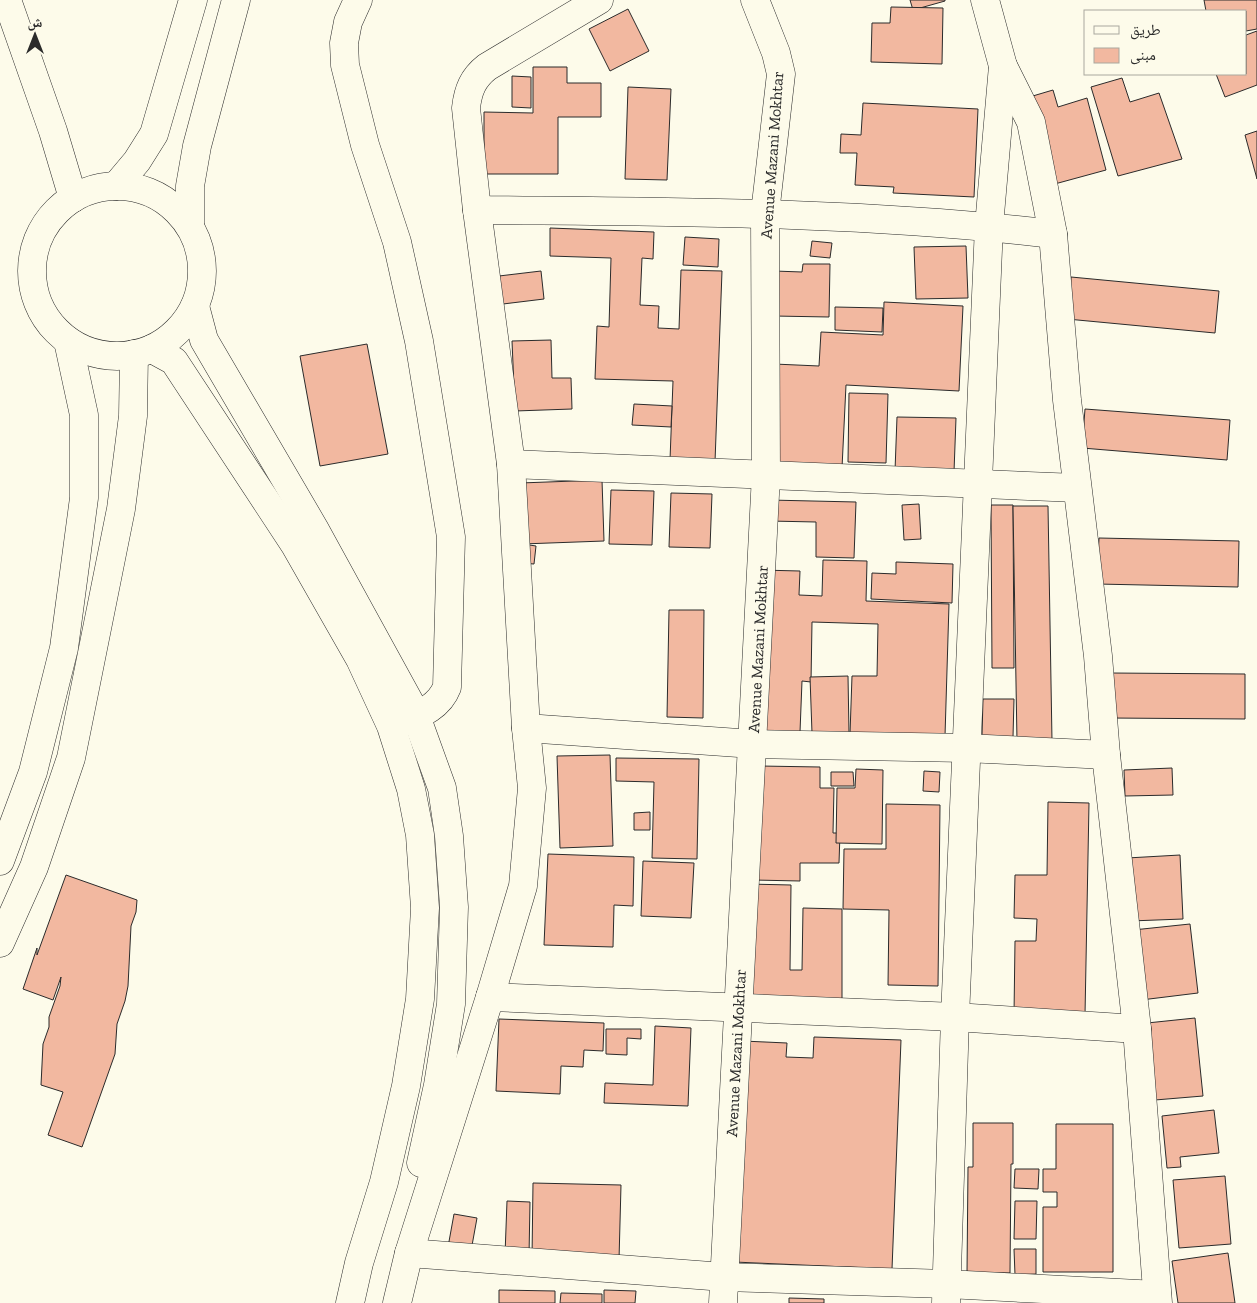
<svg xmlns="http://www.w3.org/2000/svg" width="1257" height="1303" viewBox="0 0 1257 1303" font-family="'Zilla Slab','Noto Naskh Arabic',serif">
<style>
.building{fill:#f2b8a0;stroke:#2b2b2b}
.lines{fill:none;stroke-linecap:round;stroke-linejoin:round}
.minor-casing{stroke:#2b2b2b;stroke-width:29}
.major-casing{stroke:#2b2b2b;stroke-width:29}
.highway-casing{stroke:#2b2b2b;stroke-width:29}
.minor{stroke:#fdfbea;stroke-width:28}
.major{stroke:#fdfbea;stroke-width:28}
.highway{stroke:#fdfbea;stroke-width:28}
.labels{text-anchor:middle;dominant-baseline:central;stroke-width:4;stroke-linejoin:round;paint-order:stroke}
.street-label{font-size:16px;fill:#2b2b2b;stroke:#fdfbea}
</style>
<rect width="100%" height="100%" fill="#fdfbea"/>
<g class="building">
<polygon points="910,0 945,0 945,1 913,10"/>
<polygon points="1204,0 1257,0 1257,29 1246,31 1246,11 1206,11"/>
<polygon points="891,7 943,8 942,64 871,62 872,23 890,23"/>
<polygon points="628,9 649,51 610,71 589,29"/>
<polygon points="1257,31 1257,85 1225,97 1216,74 1246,74 1246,35"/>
<polygon points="533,67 567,67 567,83 601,83 601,117 558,117 558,174 484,174 484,112 533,113"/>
<polygon points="512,76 531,77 531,108 512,107"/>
<polygon points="1122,78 1130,102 1159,93 1182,159 1118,176 1091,87"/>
<polygon points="628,87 671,89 667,180 625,179"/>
<polygon points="1053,90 1058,107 1087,98 1106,170 1051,185 1026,98"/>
<polygon points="863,103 978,109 974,197 893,193 894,187 855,185 857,153 840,153 841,134 861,135"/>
<polygon points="1257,131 1257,179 1245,135"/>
<polygon points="550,228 654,232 653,259 642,258 640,305 659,306 658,328 679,329 681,270 722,271 715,462 670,460 673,381 595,379 597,326 609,327 611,258 550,256"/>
<polygon points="685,237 719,239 718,267 683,265"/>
<polygon points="812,241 832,243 830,258 810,256"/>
<polygon points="966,246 968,298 916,299 914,247"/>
<polygon points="803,264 830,264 829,317 774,316 774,271 802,272"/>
<polygon points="541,271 544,299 503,304 499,276"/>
<polygon points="1071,277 1219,291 1215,333 1067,319"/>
<polygon points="884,302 963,306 959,391 846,385 842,468 769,465 774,364 819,366 821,332 883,335"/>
<polygon points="835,307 883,308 882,332 835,330"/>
<polygon points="551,340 552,378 571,378 572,409 515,411 512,341"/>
<polygon points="367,344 388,454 320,466 300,356"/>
<polygon points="849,393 888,394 886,463 848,462"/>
<polygon points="634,404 672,406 671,427 632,425"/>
<polygon points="1085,409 1230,420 1227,460 1082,448"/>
<polygon points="897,417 956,418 954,472 895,471"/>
<polygon points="602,480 604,541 522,544 520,483"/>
<polygon points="611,490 654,491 652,545 609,544"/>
<polygon points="671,493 712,494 710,548 669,547"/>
<polygon points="769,500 856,502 854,558 816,557 816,522 769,521"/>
<polygon points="919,504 921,539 904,540 902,505"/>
<polygon points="991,505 1013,505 1014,668 992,668"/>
<polygon points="1013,506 1048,506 1052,741 1017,742"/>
<polygon points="1099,538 1239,541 1238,587 1097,584"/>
<polygon points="523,544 536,546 534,564 521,563"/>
<polygon points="823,560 867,561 866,601 949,604 945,736 850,734 852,676 877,676 878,624 812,622 811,682 802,681 800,732 756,730 760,570 800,571 799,595 822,596"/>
<polygon points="896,562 953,564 952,603 871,599 872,573 896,574"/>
<polygon points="669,610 704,610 703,718 667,717"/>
<polygon points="1111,673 1245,674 1245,719 1110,718"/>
<polygon points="848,676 849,733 812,733 810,677"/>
<polygon points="983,699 1014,699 1013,737 982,736"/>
<polygon points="610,755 613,846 560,848 557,756"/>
<polygon points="616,758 699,759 697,859 652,858 654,782 616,781"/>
<polygon points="760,766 820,767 820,788 834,788 833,833 840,833 839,863 800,863 800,881 753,880"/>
<polygon points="1172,768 1173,795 1125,796 1124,770"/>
<polygon points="856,769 883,770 882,844 836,843 837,788 855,788"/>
<polygon points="924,771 940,772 939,792 923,791"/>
<polygon points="831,772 853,772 854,786 831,786"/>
<polygon points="1048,802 1089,803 1085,1015 1014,1014 1015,941 1036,941 1037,919 1014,918 1015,875 1047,875"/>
<polygon points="886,804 940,805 938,986 888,985 889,910 843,909 844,849 886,849"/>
<polygon points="650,812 650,830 634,830 634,813"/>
<polygon points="548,854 634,857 633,906 614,905 613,947 544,945"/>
<polygon points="1180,855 1183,919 1130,921 1127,858"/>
<polygon points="643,861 694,863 691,918 641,916"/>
<polygon points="66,875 137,900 136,912 131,926 128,986 125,1001 117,1024 115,1054 82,1147 48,1135 63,1092 41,1085 43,1044 49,1027 49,1017 60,986 61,977 53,1000 23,989 37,948 37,955"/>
<polygon points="747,884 791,885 790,970 802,970 803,908 842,909 842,1002 745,1001"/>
<polygon points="1190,924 1198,993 1141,1000 1133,930"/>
<polygon points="1195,1018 1203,1096 1155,1100 1147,1023"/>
<polygon points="499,1019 604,1023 603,1051 584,1050 583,1067 561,1066 560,1094 496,1091"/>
<polygon points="655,1026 691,1028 688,1106 604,1103 605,1083 653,1085"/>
<polygon points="606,1029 641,1029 641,1039 627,1038 627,1055 606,1054"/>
<polygon points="814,1037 901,1040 892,1269 734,1262 743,1041 787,1043 786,1057 813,1058"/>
<polygon points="1214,1110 1219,1153 1180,1157 1181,1167 1167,1168 1162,1116"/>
<polygon points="973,1123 1013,1123 1013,1164 1011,1164 1010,1273 967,1273 968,1167 973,1167"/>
<polygon points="1056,1124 1113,1124 1113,1272 1043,1272 1043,1207 1057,1207 1057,1192 1043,1192 1043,1169 1056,1169"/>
<polygon points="1015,1169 1039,1169 1038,1189 1014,1188"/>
<polygon points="1225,1176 1231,1244 1179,1248 1173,1180"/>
<polygon points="533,1183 621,1185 619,1260 532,1258"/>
<polygon points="507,1201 530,1202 529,1256 505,1255"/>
<polygon points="1015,1201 1037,1201 1036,1239 1014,1239"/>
<polygon points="454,1214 477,1218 471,1251 448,1247"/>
<polygon points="1014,1249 1036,1249 1036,1274 1015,1275"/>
<polygon points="1228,1253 1235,1303 1178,1303 1172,1261"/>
<polygon points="499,1290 555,1291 555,1303 499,1303"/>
<polygon points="604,1290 636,1291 635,1303 604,1303"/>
<polygon points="561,1293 602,1294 602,1303 560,1303"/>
<polygon points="789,1298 824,1299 824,1303 789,1303"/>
</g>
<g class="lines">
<defs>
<g id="minor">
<path d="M358,0L348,22L344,43L345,65L365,145L397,242L419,341L451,537L447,687C439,708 418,715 399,723"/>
<polyline points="985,0 1003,66 1031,122 1053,234 1067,400 1098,656 1106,755 1137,1029 1158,1303"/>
<path d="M477,210C669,212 862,211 1053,234"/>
<polyline points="195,306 204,340 314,528 410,703 416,716 442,788 449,836 454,907 451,1004 438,1085 421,1163"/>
<polyline points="152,349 174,361 295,545 360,659 391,726 411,789 420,835 425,908 420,999 406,1086 384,1182 359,1263 350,1303"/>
<polyline points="511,464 1077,488"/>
<polyline points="526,728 753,744 966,748 1106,755"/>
<polyline points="490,997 955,1017 1137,1029"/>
<polyline points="409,1253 724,1277 947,1284 1157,1295"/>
<path d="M397,1303L409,1253L490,997L523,886L532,788L526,728L511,464L477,210L466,108C468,90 473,78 487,67L599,0"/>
<polyline points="723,1303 766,475 765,213 781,74 776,53 755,0"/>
<polyline points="946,1303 955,1017 989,226 1003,66"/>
</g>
<polyline id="major" points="7,0 53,131 73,198"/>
<g id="highway">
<polyline points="116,186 137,161 154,134 193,0"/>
<circle cx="117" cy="271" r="85"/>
<polyline points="190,226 190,186 197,146 236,0"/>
<polyline points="0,861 33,772 64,648 84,498 84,415 68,341"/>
<polyline points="0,943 34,867 71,758 121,509 133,416 134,354"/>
</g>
</defs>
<use href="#minor" class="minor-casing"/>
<use href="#major" class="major-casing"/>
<use href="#highway" class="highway-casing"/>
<use href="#minor" class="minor"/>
<use href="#major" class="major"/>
<use href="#highway" class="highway"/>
</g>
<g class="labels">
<g class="street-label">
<text transform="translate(772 155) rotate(-86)">Avenue Mazani Mokhtar</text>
<text transform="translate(758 649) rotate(-87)">Avenue Mazani Mokhtar</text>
<text transform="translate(736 1053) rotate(-87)">Avenue Mazani Mokhtar</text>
</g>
</g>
<rect x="1084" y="10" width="162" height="65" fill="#fdfbea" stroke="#a9a89e"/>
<rect x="1094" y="26" width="25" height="8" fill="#fdfbea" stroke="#a9a89e"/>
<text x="1130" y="35" font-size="15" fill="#2b2b2b">طريق</text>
<rect x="1094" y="48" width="25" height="15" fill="#f2b8a0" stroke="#a9a89e"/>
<text x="1130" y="60" font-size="15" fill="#2b2b2b">مبنى</text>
<g transform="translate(35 35)" stroke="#fdfbea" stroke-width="4" paint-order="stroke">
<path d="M0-4L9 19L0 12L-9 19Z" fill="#2b2b2b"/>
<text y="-8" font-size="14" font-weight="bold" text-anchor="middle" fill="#2b2b2b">ش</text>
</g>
</svg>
